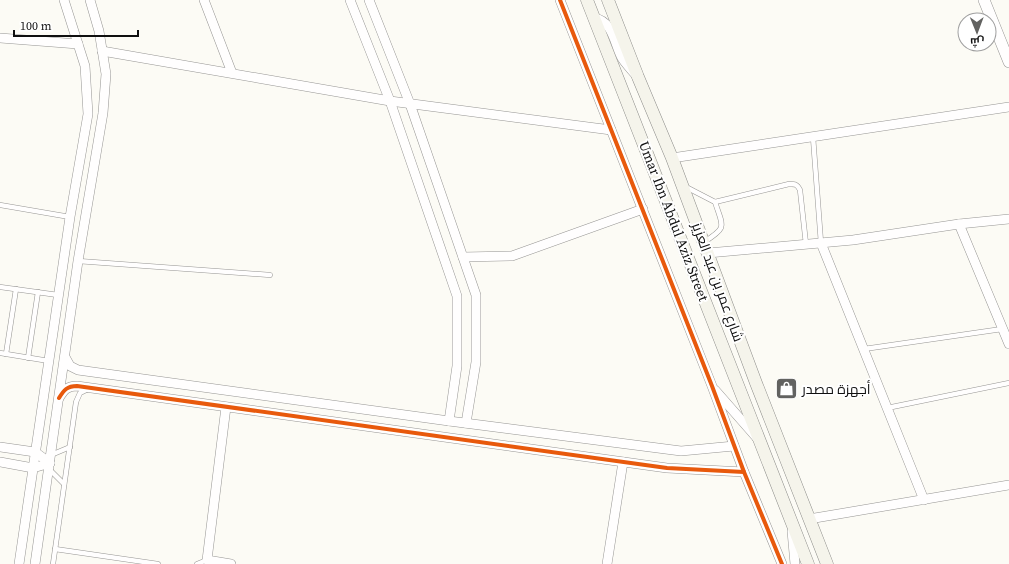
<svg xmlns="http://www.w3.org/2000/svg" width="1009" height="564" viewBox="0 0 1009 564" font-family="'Source Serif 4',Cairo,serif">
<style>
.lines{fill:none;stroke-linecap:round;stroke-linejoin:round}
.service-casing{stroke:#969593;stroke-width:5.5}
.minor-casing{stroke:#969593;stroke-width:10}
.tertiary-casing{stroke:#969593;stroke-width:12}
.secondary-casing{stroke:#8c8c89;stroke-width:13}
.service{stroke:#fffefe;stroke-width:4.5}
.minor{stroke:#fffefe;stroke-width:9}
.tertiary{stroke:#fffefe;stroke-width:11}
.secondary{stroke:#f5f4eb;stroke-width:12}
.cycleway-casing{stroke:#fff;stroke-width:6}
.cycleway{stroke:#e8590c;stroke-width:4}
.labels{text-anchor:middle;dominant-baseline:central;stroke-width:4;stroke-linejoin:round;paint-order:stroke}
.street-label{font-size:14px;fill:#0f0f0f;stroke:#fff}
.poi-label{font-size:14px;fill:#0f0f0f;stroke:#fff;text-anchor:start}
</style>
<rect width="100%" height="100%" fill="#fcfbf5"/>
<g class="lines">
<defs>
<g id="service">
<polyline points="813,137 821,243"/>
<path d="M686,187L715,202L789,184C795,184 797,184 800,190L806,244"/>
<polyline points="0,205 70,217"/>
<path d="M704,242C728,227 723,227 715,202"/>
<polyline points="78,261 270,275"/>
<polyline points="0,287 58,295"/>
<polyline points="864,349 1002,329"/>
<polyline points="0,353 49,361"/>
<polyline points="6,354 16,289"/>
<polyline points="28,358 38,292"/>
<polyline points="887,408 1009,383"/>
<polyline points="51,455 70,447"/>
<polyline points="49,469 64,484"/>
<polyline points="55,549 158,564"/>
<polyline points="53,564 76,402 80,393 88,389"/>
<polyline points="197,564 207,560"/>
</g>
<g id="minor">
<polyline points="204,0 232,73"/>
<polyline points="350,0 390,101 457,296 457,366 449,421"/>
<polyline points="369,0 410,104 476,295 476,362 466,423"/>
<polyline points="560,0 712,386 744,472 782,564"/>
<path d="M594,18C613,21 614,43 622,58C625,63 630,68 634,73"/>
<polyline points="0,38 78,44"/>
<polyline points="102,51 390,101 611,130"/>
<polyline points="672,158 1009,107"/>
<polyline points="959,224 1009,344"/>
<polyline points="821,243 924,500"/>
<polyline points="708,253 853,240 959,224 1009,219"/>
<polyline points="463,257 512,256 643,209"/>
<polyline points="65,357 70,366 78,370 449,421 681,451 734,446"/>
<polyline points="715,390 757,438"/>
<path d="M59,398C64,390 67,386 77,386L667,468L744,472"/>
<polyline points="226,407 207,560 231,564"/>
<polyline points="0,447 35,452 50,463"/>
<polyline points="0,462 33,468 50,463"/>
<polyline points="809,519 1009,485"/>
<polyline points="792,531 795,564"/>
<polyline points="19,564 70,217 88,114 85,66 64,0"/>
<polyline points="35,564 78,261 103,113 106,74 99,31 90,0"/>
<polyline points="607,564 623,462"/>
</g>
<polyline id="tertiary" points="984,0 1009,62"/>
<g id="secondary">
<polyline points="587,0 808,564"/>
<polyline points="608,0 638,77 672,158 756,383 827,564"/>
</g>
</defs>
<use href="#service" class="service-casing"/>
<use href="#minor" class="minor-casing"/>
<use href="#tertiary" class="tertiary-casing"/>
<use href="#secondary" class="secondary-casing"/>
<use href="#service" class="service"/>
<use href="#minor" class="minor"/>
<use href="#tertiary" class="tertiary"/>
<use href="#secondary" class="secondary"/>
<defs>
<g id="cycleway">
<polyline points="560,0 712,386 744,472 782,564"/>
<path d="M59,398C64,390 67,386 77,386L667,468L744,472"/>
</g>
</defs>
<use href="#cycleway" class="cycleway-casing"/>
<use href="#cycleway" class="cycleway"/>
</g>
<defs>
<symbol id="shop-square" viewBox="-11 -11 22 22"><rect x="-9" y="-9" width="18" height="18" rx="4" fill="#626260" stroke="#fff"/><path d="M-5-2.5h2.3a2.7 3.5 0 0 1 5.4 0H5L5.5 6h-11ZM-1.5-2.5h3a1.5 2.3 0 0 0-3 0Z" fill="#fff"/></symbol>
</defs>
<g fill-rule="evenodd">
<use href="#shop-square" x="774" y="376" width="25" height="25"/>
</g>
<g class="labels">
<g class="street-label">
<text transform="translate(674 221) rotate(69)">Umar Ibn Abdul Aziz Street</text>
<text transform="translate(718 282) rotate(70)">شارع عمر بن عبد العزيز</text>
</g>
<g class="poi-label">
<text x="802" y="389">أجهزة مصدر</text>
</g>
</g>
<g transform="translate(977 32) rotate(179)"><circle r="19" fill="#ffffff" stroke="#9f9f9f"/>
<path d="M0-3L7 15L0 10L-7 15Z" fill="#626260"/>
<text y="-6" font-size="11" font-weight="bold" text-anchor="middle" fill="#0f0f0f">ش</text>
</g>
<path d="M14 30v6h124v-6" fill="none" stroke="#0f0f0f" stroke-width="2"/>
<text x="20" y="30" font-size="12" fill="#0f0f0f" stroke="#ffffff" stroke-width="3" paint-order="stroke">100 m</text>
</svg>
